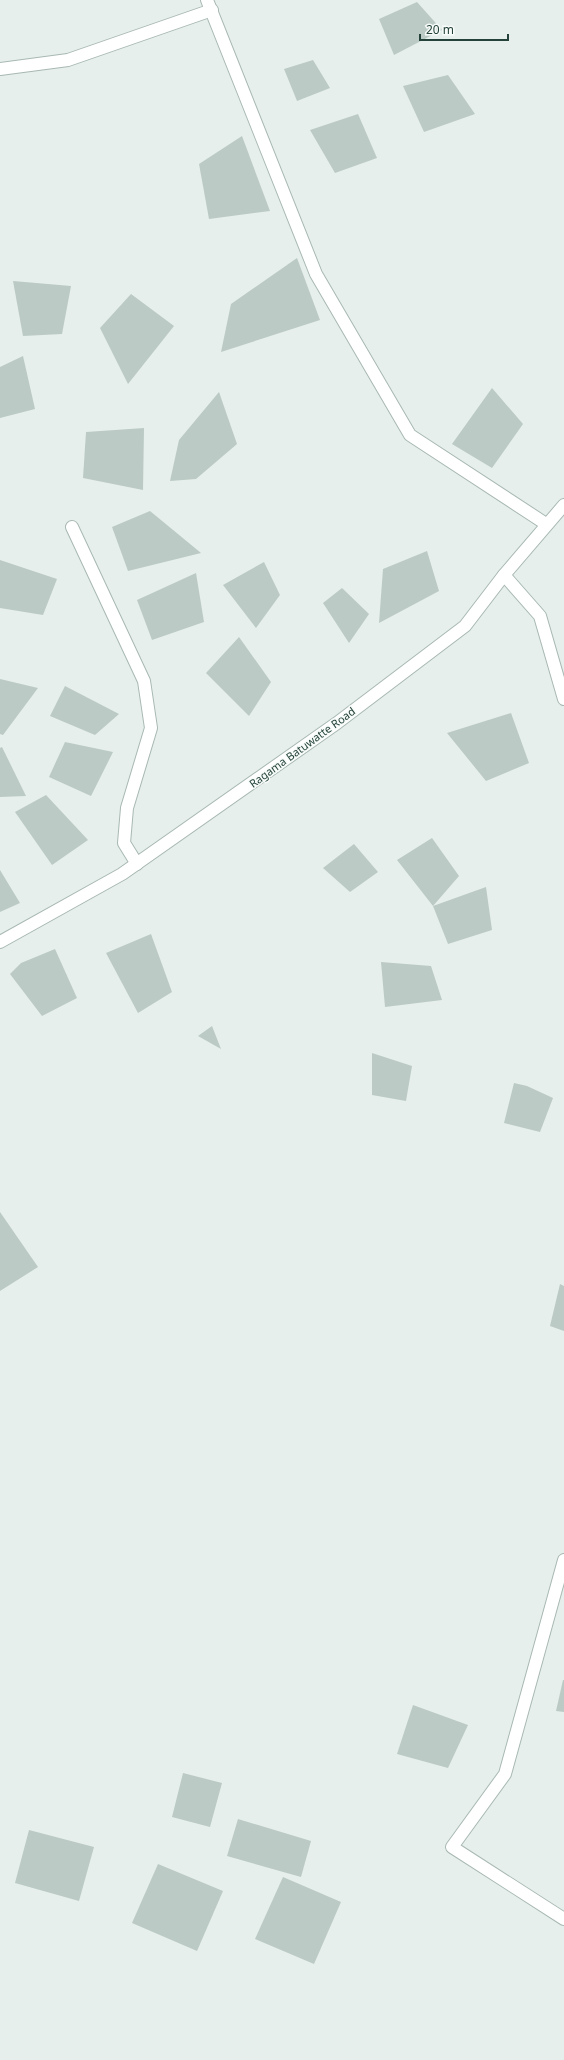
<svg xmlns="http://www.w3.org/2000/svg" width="564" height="2060" viewBox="0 0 564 2060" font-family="'Noto Sans',sans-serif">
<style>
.building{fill:#bbcac4}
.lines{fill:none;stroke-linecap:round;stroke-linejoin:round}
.minor-casing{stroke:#a8b8b2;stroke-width:14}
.minor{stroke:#fff;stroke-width:12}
.labels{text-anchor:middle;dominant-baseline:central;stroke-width:3;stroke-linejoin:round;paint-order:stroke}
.street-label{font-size:11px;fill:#24423a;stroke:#f7fbf9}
</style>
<rect width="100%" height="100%" fill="#e6efeb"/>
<g class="building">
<polygon points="417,2 442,30 394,55 379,19"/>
<polygon points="313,60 330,88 297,101 284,69"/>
<polygon points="448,75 475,114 424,132 403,86"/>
<polygon points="358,114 377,158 335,173 310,130"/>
<polygon points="242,136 270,211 209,219 199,164"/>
<polygon points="297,258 320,320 221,352 231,304"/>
<polygon points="13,281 71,286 62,334 23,336"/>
<polygon points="131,294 174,326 128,384 100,328"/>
<polygon points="23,356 35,409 0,418 0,367"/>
<polygon points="492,388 523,424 492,468 452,444"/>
<polygon points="219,392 237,444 196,479 170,481 179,440"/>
<polygon points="144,428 143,490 83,478 86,432"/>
<polygon points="150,511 201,553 128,571 112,527"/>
<polygon points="427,551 439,591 379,623 383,569"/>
<polygon points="0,560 57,579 43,615 0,608"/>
<polygon points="264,562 280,595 256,628 223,585"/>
<polygon points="196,573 204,622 152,640 137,600"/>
<polygon points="342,588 369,614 349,643 323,603"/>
<polygon points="239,637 271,682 249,716 206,673"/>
<polygon points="0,679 38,688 3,735 0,734"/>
<polygon points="65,686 119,714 95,735 50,716"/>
<polygon points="511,713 529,763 486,781 447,733"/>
<polygon points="65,742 113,752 91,796 49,777"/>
<polygon points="2,747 26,796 0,797 0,748"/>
<polygon points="46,795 88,840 52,865 15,812"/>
<polygon points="432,838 459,876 433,906 486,887 492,930 448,944 433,906 397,860"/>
<polygon points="354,844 378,872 350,892 323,868"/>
<polygon points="0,870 20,903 0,912"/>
<polygon points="151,934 172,992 138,1013 106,953"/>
<polygon points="55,949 77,998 42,1016 10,974 21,963"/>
<polygon points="381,962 431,966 442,1000 385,1007"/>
<polygon points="212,1026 221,1049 198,1036"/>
<polygon points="372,1053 412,1066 406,1101 372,1095"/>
<polygon points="514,1083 527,1086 553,1098 540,1132 504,1123"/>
<polygon points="0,1212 38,1267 0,1291"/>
<polygon points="560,1284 564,1286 564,1331 550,1326"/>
<polygon points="563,1680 564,1680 564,1712 556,1711"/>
<polygon points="413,1705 468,1725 448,1768 397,1754"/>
<polygon points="183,1773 222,1783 210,1827 172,1817"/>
<polygon points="238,1819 311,1841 301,1877 227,1856"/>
<polygon points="29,1830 94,1847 79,1901 15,1883"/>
<polygon points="158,1864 223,1891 197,1951 132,1923"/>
<polygon points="283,1877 341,1902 314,1964 255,1939"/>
</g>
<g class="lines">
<defs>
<g id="minor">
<polyline points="207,0 316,274 410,435 546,524"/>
<polyline points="0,69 68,60 212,10"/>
<polyline points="72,527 144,681 151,728 127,808 124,843 137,864"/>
<polyline points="504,575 540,616 564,699"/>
<polyline points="0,942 122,874 337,723 465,626 504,575 564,505"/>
<polyline points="564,1560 505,1774 452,1847 564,1919"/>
</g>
</defs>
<use href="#minor" class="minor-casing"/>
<use href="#minor" class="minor"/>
</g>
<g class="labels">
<g class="street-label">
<text transform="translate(302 747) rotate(-36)">Ragama Batuwatte Road</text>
</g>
</g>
<path d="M420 34v6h88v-6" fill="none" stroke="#24423a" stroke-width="2"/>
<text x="426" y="34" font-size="12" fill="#24423a" stroke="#f7fbf9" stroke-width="3" paint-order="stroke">20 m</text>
</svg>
